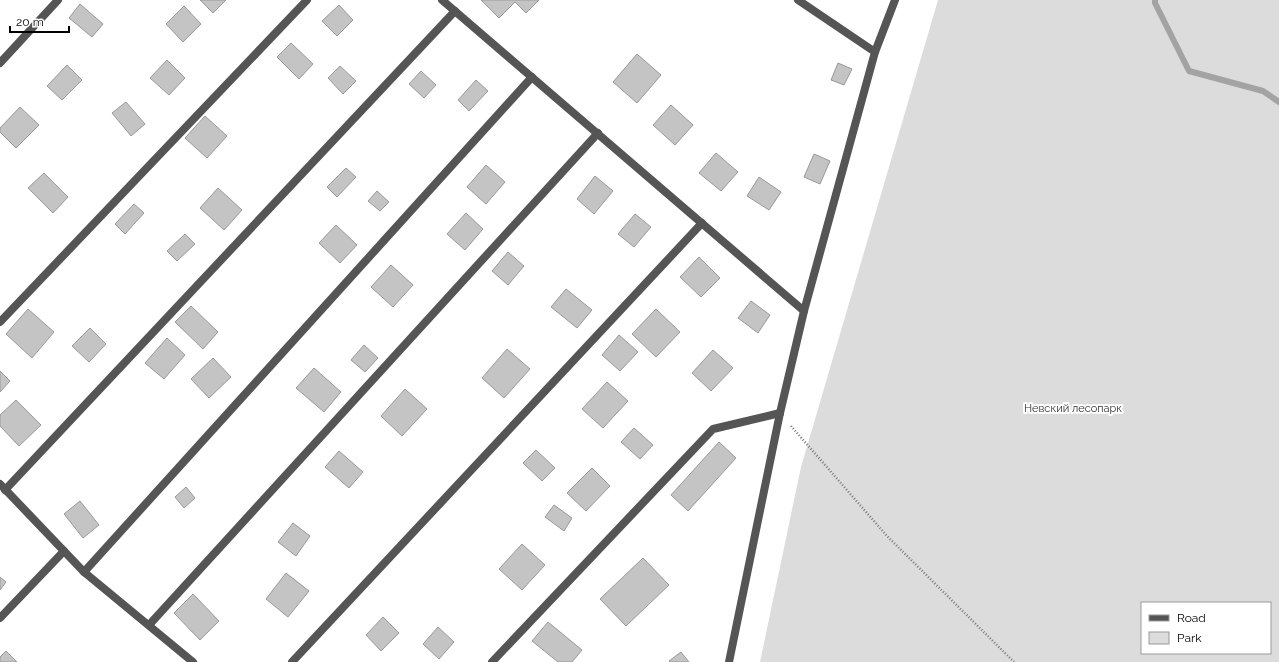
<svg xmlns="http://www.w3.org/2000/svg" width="1279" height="662" viewBox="0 0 1279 662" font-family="Raleway,sans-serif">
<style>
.green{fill:#dcdcdc;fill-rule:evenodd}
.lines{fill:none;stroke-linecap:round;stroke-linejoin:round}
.stream{stroke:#a3a3a3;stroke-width:6}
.building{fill:#c4c4c4;stroke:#999}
.path{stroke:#777;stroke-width:2.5;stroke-dasharray:1 2;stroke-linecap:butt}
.lane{stroke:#555;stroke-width:8}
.street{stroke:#555;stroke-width:8}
.labels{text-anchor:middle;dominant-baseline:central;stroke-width:4;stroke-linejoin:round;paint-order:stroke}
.park-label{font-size:11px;fill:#333;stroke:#fff}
</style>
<rect width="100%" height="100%" fill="#fff"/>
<path class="green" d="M938,0H1279V662H760L801,467ZM1142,603H1270V653H1142Z"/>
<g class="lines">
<polyline class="stream" points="1155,0 1155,3 1189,71 1263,91 1279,102"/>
</g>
<g class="building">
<polygon points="200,0 226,0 213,13"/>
<polygon points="481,0 539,0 526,13 515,2 499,18"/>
<polygon points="80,4 103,24 92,37 69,18"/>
<polygon points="339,5 353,20 337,36 322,21"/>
<polygon points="184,6 201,24 183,42 166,24"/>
<polygon points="291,43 313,64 299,79 277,57"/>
<polygon points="637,54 661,75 637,103 613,82"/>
<polygon points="167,60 185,78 169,95 150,78"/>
<polygon points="838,63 852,69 844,85 831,80"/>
<polygon points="67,65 82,80 62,100 47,86"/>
<polygon points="340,66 356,81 343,94 328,78"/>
<polygon points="421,71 436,85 424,98 409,84"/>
<polygon points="476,80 488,91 469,111 458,100"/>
<polygon points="126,102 145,124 131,136 112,113"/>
<polygon points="671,105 693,125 675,145 653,125"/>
<polygon points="20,107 39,125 16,148 0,132 0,128"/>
<polygon points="205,116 227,136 207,158 185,138"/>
<polygon points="716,153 738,172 721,191 699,173"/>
<polygon points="814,154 830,161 820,184 804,177"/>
<polygon points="486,165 505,182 486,204 467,187"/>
<polygon points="346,168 356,177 337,197 327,187"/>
<polygon points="44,173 68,197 53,213 28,188"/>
<polygon points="595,176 613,191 594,214 577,199"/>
<polygon points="759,177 781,192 769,210 747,196"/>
<polygon points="218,188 242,210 224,230 200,208"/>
<polygon points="377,191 389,202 380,211 368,201"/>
<polygon points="134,204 144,213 125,234 115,224"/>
<polygon points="466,213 483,229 465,250 447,234"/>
<polygon points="635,214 651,227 634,247 618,234"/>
<polygon points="336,225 357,245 340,263 319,243"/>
<polygon points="185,234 195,244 177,261 167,251"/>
<polygon points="508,252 524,266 508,285 492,271"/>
<polygon points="699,257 720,278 701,297 680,277"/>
<polygon points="391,265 413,285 393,307 371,287"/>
<polygon points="566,289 592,310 577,328 551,307"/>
<polygon points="751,301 770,315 758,333 738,318"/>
<polygon points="191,306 218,332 203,349 175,322"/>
<polygon points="28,309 54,332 32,358 6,334"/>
<polygon points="656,309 680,332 656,357 632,334"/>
<polygon points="90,328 106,344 89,362 72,346"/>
<polygon points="619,335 638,352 620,371 602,355"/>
<polygon points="167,338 185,355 164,379 145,363"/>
<polygon points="364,345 378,358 365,372 351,360"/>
<polygon points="507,349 530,369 504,398 482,378"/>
<polygon points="713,350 733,368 711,391 692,373"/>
<polygon points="213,358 231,377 209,398 191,379"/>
<polygon points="314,368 341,392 324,412 296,388"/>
<polygon points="0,371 10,381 0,392"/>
<polygon points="607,382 628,401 603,428 582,409"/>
<polygon points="405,389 427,409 402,436 381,416"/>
<polygon points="16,400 41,425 19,446 0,426 0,415"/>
<polygon points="634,428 653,445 640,459 621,442"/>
<polygon points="719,442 736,458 688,511 671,495"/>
<polygon points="536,450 555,468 542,481 523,463"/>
<polygon points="339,451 363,472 349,488 325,467"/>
<polygon points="592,468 610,486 586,511 567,493"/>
<polygon points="186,487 195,498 184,508 175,497"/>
<polygon points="80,501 99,525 83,538 64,514"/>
<polygon points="554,505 572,518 564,531 545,517"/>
<polygon points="293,523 310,536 296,556 278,542"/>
<polygon points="522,544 545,565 522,590 499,569"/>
<polygon points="643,558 669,585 626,626 600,599"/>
<polygon points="286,573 309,591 288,617 266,599"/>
<polygon points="0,577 6,582 0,590"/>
<polygon points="193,594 219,621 200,640 174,613"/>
<polygon points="383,617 399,633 381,651 366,635"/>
<polygon points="548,622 582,650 572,662 558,662 532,641"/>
<polygon points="438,627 454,642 439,659 423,644"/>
<polygon points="6,651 17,662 0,662 0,657"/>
<polygon points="681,652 689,662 670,662 669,661"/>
</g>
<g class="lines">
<polyline class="path" points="791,426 887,536 1014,662"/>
<g class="lane">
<polyline points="798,0 875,52"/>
<polyline points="0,63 58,0"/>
<polyline points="0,322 307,0"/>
<polyline points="5,490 455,11"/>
<polyline points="84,572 532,77"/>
<polyline points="149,625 598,133"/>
<polyline points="292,662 702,223"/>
<polyline points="492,662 713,429 780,413"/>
</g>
<g class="street">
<polyline points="442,0 804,311"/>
<polyline points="0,484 84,572 193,662"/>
<polyline points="0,618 64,551"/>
<polyline points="729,662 780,413 804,311 875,52 895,0"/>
</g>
</g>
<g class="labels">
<g class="park-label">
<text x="1073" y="408">Невский лесопарк</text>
</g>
</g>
<rect x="1141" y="602" width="130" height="52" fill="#ffffff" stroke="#999999"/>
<rect x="1149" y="615" width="20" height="6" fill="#555555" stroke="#999999"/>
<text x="1177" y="622" font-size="12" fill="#000000">Road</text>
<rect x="1149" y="632" width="20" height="12" fill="#dcdcdc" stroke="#999999"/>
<text x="1177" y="642" font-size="12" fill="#000000">Park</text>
<path d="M10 26v6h59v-6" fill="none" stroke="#000000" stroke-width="2"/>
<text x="16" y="26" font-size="12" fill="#000000" stroke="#ffffff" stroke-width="3" paint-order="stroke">20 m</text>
</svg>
